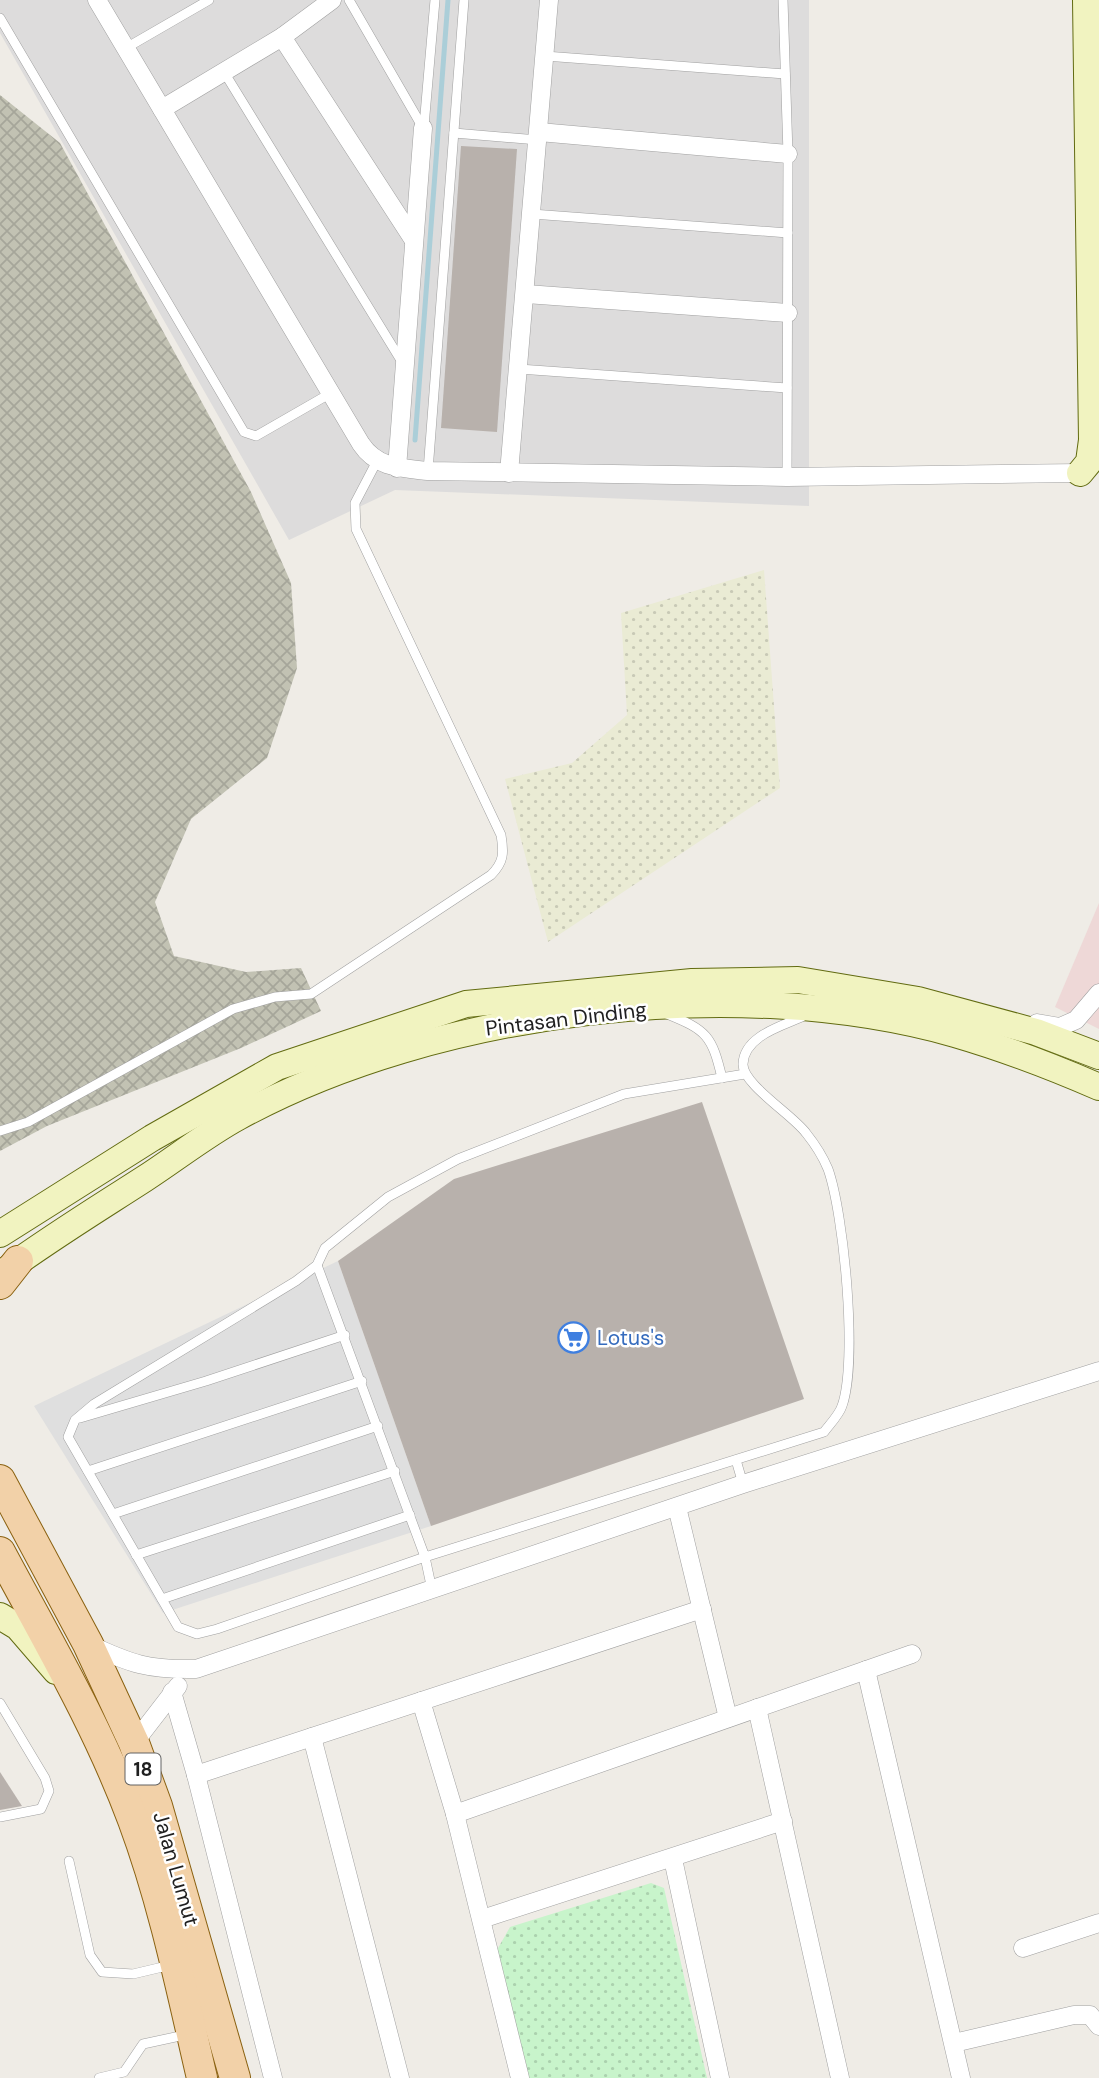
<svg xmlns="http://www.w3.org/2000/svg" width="1099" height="2078" viewBox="0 0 1099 2078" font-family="'DM Sans',sans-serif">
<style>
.residential{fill:#dddcdc}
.commercial{fill:#eed8d7}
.construction{fill:url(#construction-cross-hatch)}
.farmland{fill:url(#farmland-dots)}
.park{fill:url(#park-dots)}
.parking{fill:#dfdfdf}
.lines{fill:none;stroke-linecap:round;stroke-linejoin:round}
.stream{stroke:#abced8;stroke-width:5}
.building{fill:#b8b1ac}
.lane-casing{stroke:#a0a0a0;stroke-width:10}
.street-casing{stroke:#a0a0a0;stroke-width:19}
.secondary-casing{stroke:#626b11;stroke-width:28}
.primary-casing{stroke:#8a6110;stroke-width:32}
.lane{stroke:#fff;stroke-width:9}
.street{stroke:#fff;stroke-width:18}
.secondary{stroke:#f1f3c0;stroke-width:26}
.primary{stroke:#f2d1a8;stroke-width:30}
.labels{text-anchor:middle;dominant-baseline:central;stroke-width:5;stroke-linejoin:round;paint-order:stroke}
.shield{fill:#fff;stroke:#626262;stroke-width:2}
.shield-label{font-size:19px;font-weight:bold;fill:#1f1f1f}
.street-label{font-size:21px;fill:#1f1f1f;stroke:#fff}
.shop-label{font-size:21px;fill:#366cbe;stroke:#fff;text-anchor:start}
</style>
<defs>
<pattern id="construction-cross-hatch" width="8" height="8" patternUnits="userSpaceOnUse" patternTransform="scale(1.75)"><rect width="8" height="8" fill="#c2c2b3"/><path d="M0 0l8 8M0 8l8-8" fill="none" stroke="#a6a69a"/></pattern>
<pattern id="farmland-dots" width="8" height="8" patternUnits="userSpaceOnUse" patternTransform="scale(1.75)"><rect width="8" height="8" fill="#eaebd4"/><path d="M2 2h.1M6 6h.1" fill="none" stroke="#c8c9b6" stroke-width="1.8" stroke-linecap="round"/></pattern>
<pattern id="park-dots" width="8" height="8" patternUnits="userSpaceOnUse" patternTransform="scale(1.75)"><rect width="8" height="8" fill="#c8f4cb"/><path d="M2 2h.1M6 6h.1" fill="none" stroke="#abd1ae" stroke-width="1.8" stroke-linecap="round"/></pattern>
</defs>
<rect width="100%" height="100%" fill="#efece6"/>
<polygon class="residential" points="0,0 809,0 809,506 395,490 289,540 0,33"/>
<polygon class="commercial" points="1099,903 1099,1029 1055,1007"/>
<polygon class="construction" points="0,95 60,143 251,492 291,583 297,668 267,758 191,819 155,902 174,956 246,972 301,968 321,1011 241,1048 47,1126 0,1151"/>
<polygon class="farmland" points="764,570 780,788 548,942 505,779 572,763 627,715 621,613"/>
<polygon class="park" points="651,1883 664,1888 707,2078 529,2078 497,1950 510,1927"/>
<polygon class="parking" points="338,1261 431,1526 163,1613 34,1406"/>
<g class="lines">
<polyline class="stream" points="415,440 448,0"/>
</g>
<g class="building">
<polygon points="461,146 517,149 497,432 441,428"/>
<polygon points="702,1102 804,1399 431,1526 338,1261 454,1179"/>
<polygon points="0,1772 22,1806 0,1810"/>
</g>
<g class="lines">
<defs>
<g id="lane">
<polyline points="349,0 423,128"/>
<polyline points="783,0 788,154 787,477"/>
<polyline points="0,18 244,432 256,436 331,393"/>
<polyline points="126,48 209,0"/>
<polyline points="545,56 785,74"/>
<polyline points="224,72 402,362"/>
<polyline points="424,126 435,0"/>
<polyline points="454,133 538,140"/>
<polyline points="532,214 788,233"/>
<polyline points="519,369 787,388"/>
<polyline points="428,471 464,0"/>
<path d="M667,1014C707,1030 712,1036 722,1078"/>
<path d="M0,1131L28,1122L233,1009L275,997L311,994L491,875C504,862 504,853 501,835L356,529L355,503L377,461"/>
<path d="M317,1265L425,1557L824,1432C830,1424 839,1415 842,1406C858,1361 844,1214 828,1169C823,1157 814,1143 806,1133C793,1115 742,1084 743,1064C744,1036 782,1026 802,1017"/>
<polyline points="80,1418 206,1381 345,1335"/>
<polyline points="736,1460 743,1484"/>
<polyline points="88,1471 362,1381"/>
<polyline points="113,1514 378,1426"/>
<polyline points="136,1555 395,1471"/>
<polyline points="432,1590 425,1557 217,1629 197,1634 178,1627 68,1437 75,1420 94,1404 296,1281 317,1265 325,1248 388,1197 458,1159 624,1094 745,1074"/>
<polyline points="162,1599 410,1515"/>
<polyline points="0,1703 45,1778 49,1791 41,1809 0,1817"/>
<polyline points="69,1861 90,1955 102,1972 133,1974 171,1965"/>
<polyline points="99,2078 124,2072 143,2044 189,2034"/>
</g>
<g id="street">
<path d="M97,0L361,444C377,468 401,468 428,471L787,477L1080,473"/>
<polyline points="282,37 413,239"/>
<polyline points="162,109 282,37 332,0"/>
<polyline points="539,132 788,154"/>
<polyline points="526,294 788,313"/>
<polyline points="397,468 423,128"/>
<polyline points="509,473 549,0"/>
<polyline points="1037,1023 1060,1027 1076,1020 1099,993"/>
<polyline points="677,1507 728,1718"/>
<path d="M88,1644C131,1664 148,1670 196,1669L743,1484L1099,1371"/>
<polyline points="866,1670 961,2078"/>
<polyline points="172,1692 196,1775 273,2078"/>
<polyline points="421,1701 455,1814 520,2078"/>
<polyline points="757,1708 840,2078"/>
<polyline points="312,1737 400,2078"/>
<polyline points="134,1743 178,1686"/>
<polyline points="196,1775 702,1609"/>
<polyline points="455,1814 912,1654"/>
<polyline points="673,1859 720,2078"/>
<polyline points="482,1919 783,1821"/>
<polyline points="1023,1948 1099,1923"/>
<polyline points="954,2043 1074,2015 1090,2015 1099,2026"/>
</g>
<g id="secondary">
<polyline points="1080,473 1089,462 1092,440 1086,0"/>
<polyline points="0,1234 152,1138 277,1067 466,1004 692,982 798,980 918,1000 1036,1032 1099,1056"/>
<path d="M1,1274C47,1240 96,1210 144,1179C175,1159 205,1135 238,1117C435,1009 738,972 955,1034C1003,1048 1053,1067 1099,1087"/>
<polyline points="0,1616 18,1627 56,1671"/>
</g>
<g id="primary">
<polyline points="0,1284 18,1261"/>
<polyline points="0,1480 88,1644 134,1743 157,1806 235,2078"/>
<path d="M0,1552C47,1640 98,1726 133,1820C164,1903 182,1992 202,2078"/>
</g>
</defs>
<use href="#lane" class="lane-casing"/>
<use href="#street" class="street-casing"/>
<use href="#secondary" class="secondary-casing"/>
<use href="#primary" class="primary-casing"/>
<use href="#lane" class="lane"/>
<use href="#street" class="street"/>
<use href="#secondary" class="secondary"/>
<use href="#primary" class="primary"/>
</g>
<defs>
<symbol id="supermarket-ring" viewBox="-11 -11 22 22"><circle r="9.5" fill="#fff" stroke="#3f7fe0" stroke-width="1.5"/><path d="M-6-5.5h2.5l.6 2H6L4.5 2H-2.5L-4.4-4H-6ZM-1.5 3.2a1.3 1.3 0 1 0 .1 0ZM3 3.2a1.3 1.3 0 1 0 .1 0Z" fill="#3f7fe0"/></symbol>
</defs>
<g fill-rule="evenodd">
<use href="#supermarket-ring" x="556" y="1320" width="35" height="35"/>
</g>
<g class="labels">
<rect class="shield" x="125.5" y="1753.5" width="35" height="31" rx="5"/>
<g class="shield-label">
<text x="143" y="1769">18</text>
</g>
<g class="street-label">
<text transform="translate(566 1019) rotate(-7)">Pintasan Dinding</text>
<text transform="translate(176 1869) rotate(74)">Jalan Lumut</text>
</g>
<g class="shop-label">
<text x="597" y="1338">Lotus's</text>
</g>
</g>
</svg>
